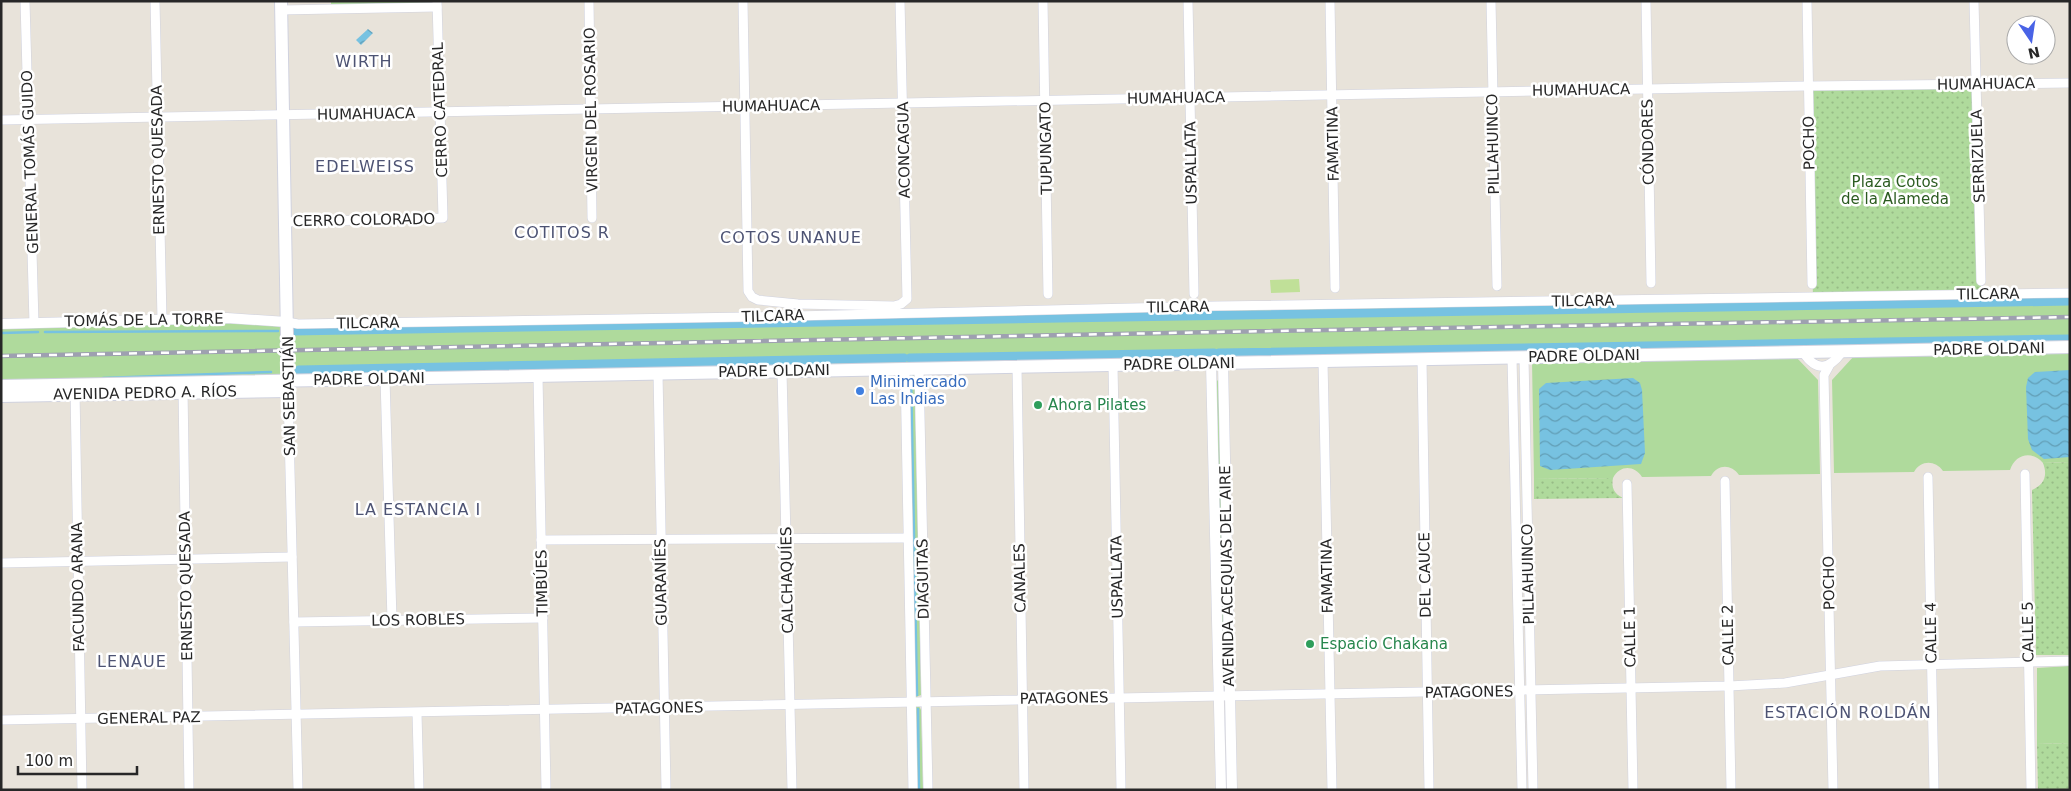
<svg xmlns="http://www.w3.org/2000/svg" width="2071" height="791" viewBox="0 0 2071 791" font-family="'DejaVu Sans',sans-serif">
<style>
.grass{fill:#afda9c}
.park{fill:url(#park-dots)}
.pitch{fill:#c0e098}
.water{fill:url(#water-waves)}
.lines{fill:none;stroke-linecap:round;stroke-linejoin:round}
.stream{stroke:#77c2e1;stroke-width:2.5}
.canal{stroke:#77c2e1;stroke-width:9}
.minor-casing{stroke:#d0d2df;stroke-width:10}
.tertiary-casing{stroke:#d0d2df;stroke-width:11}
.secondary-casing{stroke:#d0d2df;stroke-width:14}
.minor{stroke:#fff;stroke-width:9}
.tertiary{stroke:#fff;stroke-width:10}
.secondary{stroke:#fff;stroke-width:12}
.rail-casing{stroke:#9ea0b0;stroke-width:4.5}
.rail{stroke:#fff;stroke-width:2.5;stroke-dasharray:8;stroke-linecap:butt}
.shop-dot{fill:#3f7fe0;stroke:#fff;stroke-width:2}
.leisure-dot{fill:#2e9e5b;stroke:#fff;stroke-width:2}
.labels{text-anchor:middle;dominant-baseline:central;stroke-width:5;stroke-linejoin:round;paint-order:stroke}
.street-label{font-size:15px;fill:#272727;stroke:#fff}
.park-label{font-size:15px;fill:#2b5b20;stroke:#fff}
.shop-label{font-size:15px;fill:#366cbe;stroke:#fff;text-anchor:start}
.leisure-label{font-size:15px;fill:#27864d;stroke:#fff;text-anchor:start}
.neighbourhood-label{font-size:16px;letter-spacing:1px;fill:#4d5373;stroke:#fff}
</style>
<defs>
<pattern id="park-dots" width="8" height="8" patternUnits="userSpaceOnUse" patternTransform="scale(1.25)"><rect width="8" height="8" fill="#afda9c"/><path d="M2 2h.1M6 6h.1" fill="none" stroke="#97bb86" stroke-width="1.8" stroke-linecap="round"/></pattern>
<pattern id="water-waves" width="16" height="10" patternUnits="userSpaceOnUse" patternTransform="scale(1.25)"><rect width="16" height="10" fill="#77c2e1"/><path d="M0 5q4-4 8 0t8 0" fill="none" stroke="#629eb6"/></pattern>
</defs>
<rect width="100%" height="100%" fill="#e8e3da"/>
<g class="grass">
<polygon points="331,1 432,1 430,3 331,6"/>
<polygon points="2070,293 2070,347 1,386 1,324 227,318 298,324"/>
<path d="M2070,353V462L2043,463C2032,450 2015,454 2010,470L1943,471C1935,460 1921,460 1914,472L1834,473L1832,380L1854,356Z"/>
<path d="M1796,357L1818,380L1820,474L1739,475C1731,464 1718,464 1711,476L1644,477H1642C1634,465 1620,465 1613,478L1534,479L1532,361Z"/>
<polygon points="909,374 914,374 915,377 921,695 916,697 914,696"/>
<polygon points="1219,380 1225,685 1223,685 1216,381"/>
<polygon points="2070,666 2070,743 2037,744 2037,668"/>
<polygon points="916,706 919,706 921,710 923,790 915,790"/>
</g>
<g class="park">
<polygon points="1976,85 1981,294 1813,297 1808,86"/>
<path d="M2070,462V655H2036L2032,490C2044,485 2048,476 2043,463Z"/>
<path d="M1613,478C1611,487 1614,494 1623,498L1534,499V479Z"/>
<polygon points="2070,743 2070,790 2038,790 2037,744"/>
</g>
<polygon class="pitch" points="1299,279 1300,292 1271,293 1270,280"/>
<g class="water">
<polygon points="368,29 373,33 361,45 356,40"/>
<polygon points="2070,370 2070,457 2044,459 2032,450 2028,439 2026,387 2028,378 2035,372"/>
<polygon points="1633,378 1640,383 1642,390 1645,453 1641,464 1550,470 1540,466 1539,389 1546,383"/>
</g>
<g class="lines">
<g class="stream">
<polyline points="45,332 278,331"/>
<polyline points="1,333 38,332"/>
<polyline points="911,376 917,695"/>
<polyline points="103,378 271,372"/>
<polyline points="918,709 919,790"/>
</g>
<g class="canal">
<polyline points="292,331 2070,301"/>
<polyline points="1219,353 2070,339"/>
<polyline points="910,358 1214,353"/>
<polyline points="299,370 904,358"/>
</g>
<defs>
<g id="minor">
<polyline points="25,1 34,323"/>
<polyline points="155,1 162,319"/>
<polyline points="589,1 592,218"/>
<polyline points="743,1 748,291 752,297 758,300 798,304 894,306 901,304 907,299 900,1"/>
<polyline points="1043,1 1048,294"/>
<polyline points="1188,1 1194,294"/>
<polyline points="1330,1 1335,288"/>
<polyline points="1491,1 1497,286"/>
<polyline points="1646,1 1651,283"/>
<polyline points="1807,1 1812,284"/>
<polyline points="1974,1 1981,281"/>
<polyline points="281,10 437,7"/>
<polyline points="1,120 1808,86 2070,83"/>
<polyline points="285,222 443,218 437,1"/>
<polyline points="287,322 298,324 748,317 1216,306 2070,293"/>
<path d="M1803,352C1816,372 1829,370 1842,352"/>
<polyline points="1512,358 1522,790"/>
<polyline points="1524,358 1533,790"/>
<polyline points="1422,359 1429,790"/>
<polyline points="1323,361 1332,790"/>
<polyline points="1113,365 1121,790"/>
<polyline points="1829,366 1824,375 1833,790"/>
<polyline points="1017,367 1024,790"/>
<polyline points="905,369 913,790"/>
<polyline points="919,369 928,790"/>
<polyline points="782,371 792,790"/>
<polyline points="658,373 666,790"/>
<polyline points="538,376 546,790"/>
<polyline points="385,378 392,620"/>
<polyline points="183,388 189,790"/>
<polyline points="75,390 82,790"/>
<polyline points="288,391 298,790"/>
<polyline points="2025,474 2031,790"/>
<polyline points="1928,477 1934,790"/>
<polyline points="1725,481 1731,790"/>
<polyline points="1627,484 1633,790"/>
<polyline points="541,540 908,538"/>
<polyline points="1,563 292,557"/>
<polyline points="294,622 543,618"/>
<polyline points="417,713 419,790"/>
<polyline points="1,720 1729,686 1785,683 1880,666 2070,661"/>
</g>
<g id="tertiary">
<polyline points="1,324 227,318 287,322"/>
<polyline points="1211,363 1221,790"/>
<polyline points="1223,363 1232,790"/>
</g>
<g id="secondary">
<polyline points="1,386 2070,347"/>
<polyline points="1,396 288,391 281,1"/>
</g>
</defs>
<use href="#minor" class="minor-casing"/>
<use href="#tertiary" class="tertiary-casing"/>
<use href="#secondary" class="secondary-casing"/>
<use href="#minor" class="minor"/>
<use href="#tertiary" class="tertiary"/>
<use href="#secondary" class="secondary"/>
<defs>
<polyline id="rail" points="1,356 1217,332 2070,317"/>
</defs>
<use href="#rail" class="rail-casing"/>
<use href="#rail" class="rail"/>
</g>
<circle class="shop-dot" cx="860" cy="391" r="5"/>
<g class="leisure-dot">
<circle cx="1038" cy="405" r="5"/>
<circle cx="1310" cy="644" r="5"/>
</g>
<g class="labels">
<g class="street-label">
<text transform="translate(1986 84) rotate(-1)">HUMAHUACA</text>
<text transform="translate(1581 90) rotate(-1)">HUMAHUACA</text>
<text transform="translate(1176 98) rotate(-1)">HUMAHUACA</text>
<text transform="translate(771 106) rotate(-1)">HUMAHUACA</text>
<text transform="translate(440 110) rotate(-92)">CERRO CATEDRAL</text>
<text transform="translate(591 110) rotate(-91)">VIRGEN DEL ROSARIO</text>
<text transform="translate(366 114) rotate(-1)">HUMAHUACA</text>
<text transform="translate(1648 142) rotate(-91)">CÓNDORES</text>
<text transform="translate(1809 143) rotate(-91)">POCHO</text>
<text transform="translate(1333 144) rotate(-91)">FAMATINA</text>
<text transform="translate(1493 144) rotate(-91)">PILLAHUINCO</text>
<text transform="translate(1046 148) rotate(-91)">TUPUNGATO</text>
<text transform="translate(904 150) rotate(-91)">ACONCAGUA</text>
<text transform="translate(1978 156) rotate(-92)">SERRIZUELA</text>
<text transform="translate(158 160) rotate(-91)">ERNESTO QUESADA</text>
<text transform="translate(30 162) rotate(-92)">GENERAL TOMÁS GUIDO</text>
<text transform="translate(1191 163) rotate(-91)">USPALLATA</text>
<text transform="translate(364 220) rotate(-1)">CERRO COLORADO</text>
<text transform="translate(1988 294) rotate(-1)">TILCARA</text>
<text transform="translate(1583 301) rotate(-1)">TILCARA</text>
<text transform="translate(1178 307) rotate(-1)">TILCARA</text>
<text transform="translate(773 316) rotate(-2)">TILCARA</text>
<text transform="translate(144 320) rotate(-1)">TOMÁS DE LA TORRE</text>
<text transform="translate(368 323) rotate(-1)">TILCARA</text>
<text transform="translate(1989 349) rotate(-1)">PADRE OLDANI</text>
<text transform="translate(1584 356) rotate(-1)">PADRE OLDANI</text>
<text transform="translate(1179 364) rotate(-1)">PADRE OLDANI</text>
<text transform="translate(774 371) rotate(-1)">PADRE OLDANI</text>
<text transform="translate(369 379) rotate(-1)">PADRE OLDANI</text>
<text transform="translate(145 393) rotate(-1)">AVENIDA PEDRO A. RÍOS</text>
<text transform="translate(289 396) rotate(-91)">SAN SEBASTIÁN</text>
<text transform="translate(1528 574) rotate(-91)">PILLAHUINCO</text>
<text transform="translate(1425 575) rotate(-91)">DEL CAUCE</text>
<text transform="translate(1227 576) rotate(-91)">AVENIDA ACEQUIAS DEL AIRE</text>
<text transform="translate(1327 576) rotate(-91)">FAMATINA</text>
<text transform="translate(1117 577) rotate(-91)">USPALLATA</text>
<text transform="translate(1020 578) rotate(-91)">CANALES</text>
<text transform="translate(923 579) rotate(-91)">DIAGUITAS</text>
<text transform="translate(787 580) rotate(-91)">CALCHAQUÍES</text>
<text transform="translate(661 582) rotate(-91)">GUARANÍES</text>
<text transform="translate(542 583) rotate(-91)">TIMBÚES</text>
<text transform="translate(1829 583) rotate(-91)">POCHO</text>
<text transform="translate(186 586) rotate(-91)">ERNESTO QUESADA</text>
<text transform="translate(78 587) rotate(-91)">FACUNDO ARANA</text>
<text transform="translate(418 620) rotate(-1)">LOS ROBLES</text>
<text transform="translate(2028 632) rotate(-91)">CALLE 5</text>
<text transform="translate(1931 633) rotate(-91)">CALLE 4</text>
<text transform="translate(1728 635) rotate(-91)">CALLE 2</text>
<text transform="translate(1630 637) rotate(-91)">CALLE 1</text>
<text transform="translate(1469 692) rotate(-1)">PATAGONES</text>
<text transform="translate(1064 698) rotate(-1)">PATAGONES</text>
<text transform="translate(659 708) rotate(-1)">PATAGONES</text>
<text transform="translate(149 718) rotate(-1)">GENERAL PAZ</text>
</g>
<g class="park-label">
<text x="1895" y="182">Plaza Cotos<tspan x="1895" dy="17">de la Alameda</tspan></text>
</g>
<g class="shop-label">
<text x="870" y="382">Minimercado<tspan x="870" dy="17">Las Indias</tspan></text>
</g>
<g class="leisure-label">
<text x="1048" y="405">Ahora Pilates</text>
<text x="1320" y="644">Espacio Chakana</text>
</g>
<g class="neighbourhood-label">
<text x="364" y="61">WIRTH</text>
<text x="365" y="166">EDELWEISS</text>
<text x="562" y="232">COTITOS R</text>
<text x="791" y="237">COTOS UNANUE</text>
<text x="418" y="509">LA ESTANCIA I</text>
<text x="132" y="661">LENAUE</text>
<text x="1848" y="712">ESTACIÓN ROLDÁN</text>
</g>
</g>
<rect width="2071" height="791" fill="none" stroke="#272727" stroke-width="5"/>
<g transform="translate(2031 40) rotate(167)"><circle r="24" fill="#ffffff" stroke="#a9a9a9"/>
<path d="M0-4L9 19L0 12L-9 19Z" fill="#4963e6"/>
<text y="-8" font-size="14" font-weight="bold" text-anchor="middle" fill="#272727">N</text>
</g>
<path d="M18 766v8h119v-8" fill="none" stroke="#272727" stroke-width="2.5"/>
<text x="25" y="766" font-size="15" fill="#272727" stroke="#ffffff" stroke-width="4" paint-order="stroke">100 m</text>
</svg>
